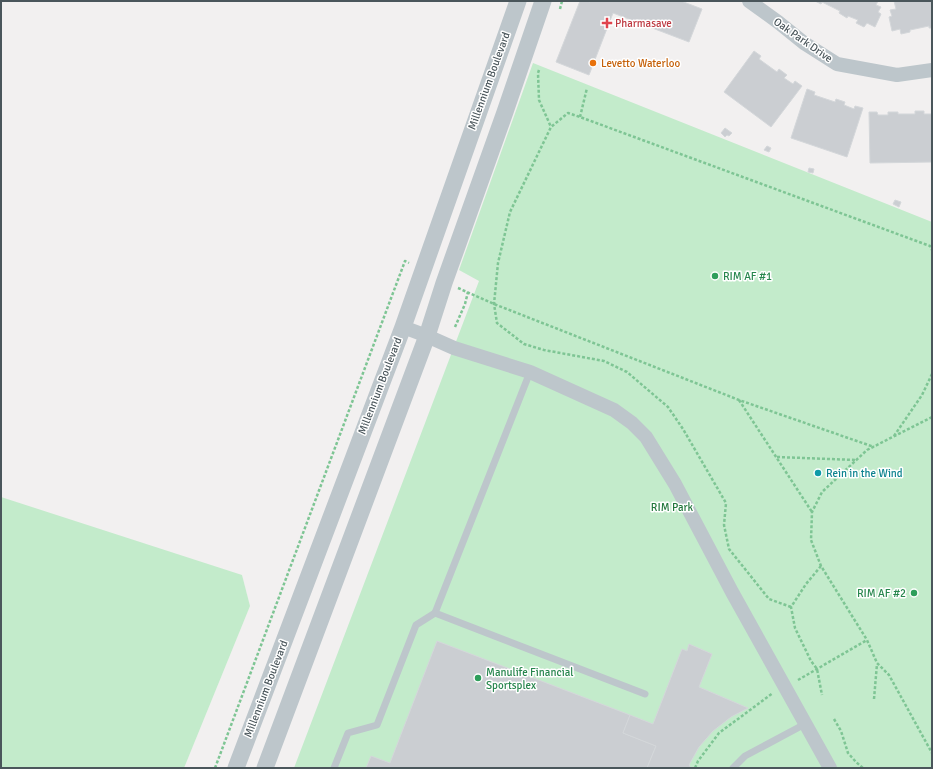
<svg xmlns="http://www.w3.org/2000/svg" width="933" height="769" viewBox="0 0 933 769" font-family="Signika,sans-serif">
<style>
.green{fill:#c3ebcb}
.building{fill:#cbced2;stroke:#d4d7da}
.lines{fill:none;stroke-linecap:round;stroke-linejoin:round}
.path{stroke:#7ec594;stroke-width:2.5;stroke-dasharray:3 2;stroke-linecap:butt}
.service{stroke:#bdc6cb;stroke-width:7}
.minor{stroke:#bdc6cb;stroke-width:14}
.tertiary{stroke:#bdc6cb;stroke-width:17}
.health-dot{fill:#e0444e;stroke:#fff;stroke-width:1.5}
.food-dot{fill:#e8710a;stroke:#fff;stroke-width:1.5}
.leisure-dot{fill:#2e9e5b;stroke:#fff;stroke-width:1.5}
.culture-dot{fill:#0f9aa8;stroke:#fff;stroke-width:1.5}
.labels{text-anchor:middle;dominant-baseline:central;stroke-width:3;stroke-linejoin:round;paint-order:stroke}
.health-label{font-size:11px;fill:#be3a42;stroke:#fff;text-anchor:start}
.street-label{font-size:11px;fill:#4a565b;stroke:#fff}
.food-label{font-size:11px;fill:#c56008;stroke:#fff;text-anchor:start}
.leisure-label{font-size:11px;fill:#27864d;stroke:#fff;text-anchor:start}
.culture-label{font-size:11px;fill:#0d838f;stroke:#fff;text-anchor:start}
.park-label{font-size:11px;fill:#21763b;stroke:#fff}
</style>
<rect width="100%" height="100%" fill="#f2f0f0"/>
<g class="green">
<polygon points="533,63 932,222 932,768 294,768 479,281 459,270"/>
<polygon points="1,497 242,575 250,606 184,768 1,768"/>
</g>
<g class="building">
<polygon points="580,1 588,1 590,2 591,1 681,1 702,9 689,42 613,13 589,75 556,62"/>
<polygon points="815,1 878,1 876,5 881,7 878,12 881,14 875,27 867,23 864,27 856,23 858,20 848,16 847,18 839,13 840,11 822,2 821,4"/>
<polygon points="894,1 932,1 932,28 929,28 929,26 910,30 910,32 901,34 900,29 892,31 889,17 892,16 890,10 896,9"/>
<polygon points="754,51 761,56 759,59 777,72 779,69 787,75 784,78 793,84 795,81 802,86 771,127 724,92"/>
<polygon points="807,89 815,92 814,95 835,102 836,99 845,102 844,105 854,109 855,106 863,108 847,157 791,138"/>
<polygon points="915,111 924,111 924,114 932,114 932,162 870,163 869,112 877,112 878,115 888,115 888,112 898,112 898,114 915,114"/>
<polygon points="725,128 732,133 729,136 727,135 725,137 721,133"/>
<polygon points="767,146 771,148 769,152 764,150"/>
<polygon points="809,168 814,169 813,173 808,172"/>
<polygon points="895,200 901,202 899,207 893,204"/>
<polygon points="437,641 630,715 623,733 656,746 647,768 366,768 371,756 390,763"/>
<polygon points="689,644 712,654 699,687 748,708 731,717 713,731 699,747 689,765 690,766 690,768 647,768 656,746 623,733 630,715 653,724 682,649 687,651"/>
</g>
<g class="lines">
<g class="path">
<polyline points="560,9 562,1"/>
<polyline points="539,70 538,73 539,100 551,127"/>
<polyline points="580,117 587,88"/>
<polyline points="458,288 494,304 739,400 874,447"/>
<polyline points="455,327 465,304 468,292"/>
<polyline points="739,400 812,512"/>
<polyline points="932,417 867,450 822,492 812,512 811,540 821,566 867,640 877,663 889,675 932,753"/>
<polyline points="894,436 922,395 932,374"/>
<polyline points="777,457 856,460"/>
<polyline points="821,566 806,584 791,607 795,628 811,661 817,669 822,695"/>
<polyline points="791,607 769,599 729,549 724,525 726,503 683,429 668,407 627,372 604,361 544,350 524,344 497,323 494,304 498,263 510,212 551,127 568,113 580,117 930,246 932,250"/>
<polyline points="798,680 867,640"/>
<polyline points="874,699 877,664"/>
<polyline points="834,719 841,731 848,753 856,762 863,768"/>
<polyline points="215,768 405,261 409,263"/>
<polyline points="695,768 698,761 719,733 773,693"/>
</g>
<g class="service">
<polyline points="435,613 530,372"/>
<polyline points="334,768 348,733 377,725 416,625 435,613 645,694"/>
<polyline points="733,768 745,756 805,724"/>
</g>
<g class="minor">
<polyline points="749,1 778,22 804,43 837,64 897,75 932,70"/>
<polyline points="403,327 427,336 454,348 530,372 614,410 632,423 646,437 675,484 732,592 830,768"/>
</g>
<g class="tertiary">
<polyline points="236,768 403,327 518,1"/>
<polyline points="265,768 427,336 444,283 505,112 543,1"/>
</g>
</g>
<path class="health-dot" d="M605 17h4v4h4v4h-4v4h-4v-4h-4v-4h4z"/>
<circle class="food-dot" cx="593" cy="63" r="4"/>
<g class="leisure-dot">
<circle cx="715" cy="276" r="4"/>
<circle cx="914" cy="593" r="4"/>
<circle cx="478" cy="678" r="4"/>
</g>
<circle class="culture-dot" cx="818" cy="473" r="4"/>
<g class="labels">
<g class="health-label">
<text x="615" y="23">Pharmasave</text>
</g>
<g class="street-label">
<text transform="translate(803 40) rotate(35)">Oak Park Drive</text>
<text transform="translate(489 81) rotate(-70)">Millennium Boulevard</text>
<text transform="translate(380 386) rotate(-69)">Millennium Boulevard</text>
<text transform="translate(266 689) rotate(-69)">Millennium Boulevard</text>
</g>
<g class="food-label">
<text x="601" y="63">Levetto Waterloo</text>
</g>
<g class="leisure-label">
<text x="723" y="276">RIM AF #1</text>
<text x="906" y="593" text-anchor="end">RIM AF #2</text>
<text x="486" y="672">Manulife Financial<tspan x="486" dy="13">Sportsplex</tspan></text>
</g>
<g class="culture-label">
<text x="826" y="473">Rein in the Wind</text>
</g>
<g class="park-label">
<text x="672" y="507">RIM Park</text>
</g>
</g>
<rect width="933" height="769" fill="none" stroke="#4a565b" stroke-width="4"/>
</svg>
